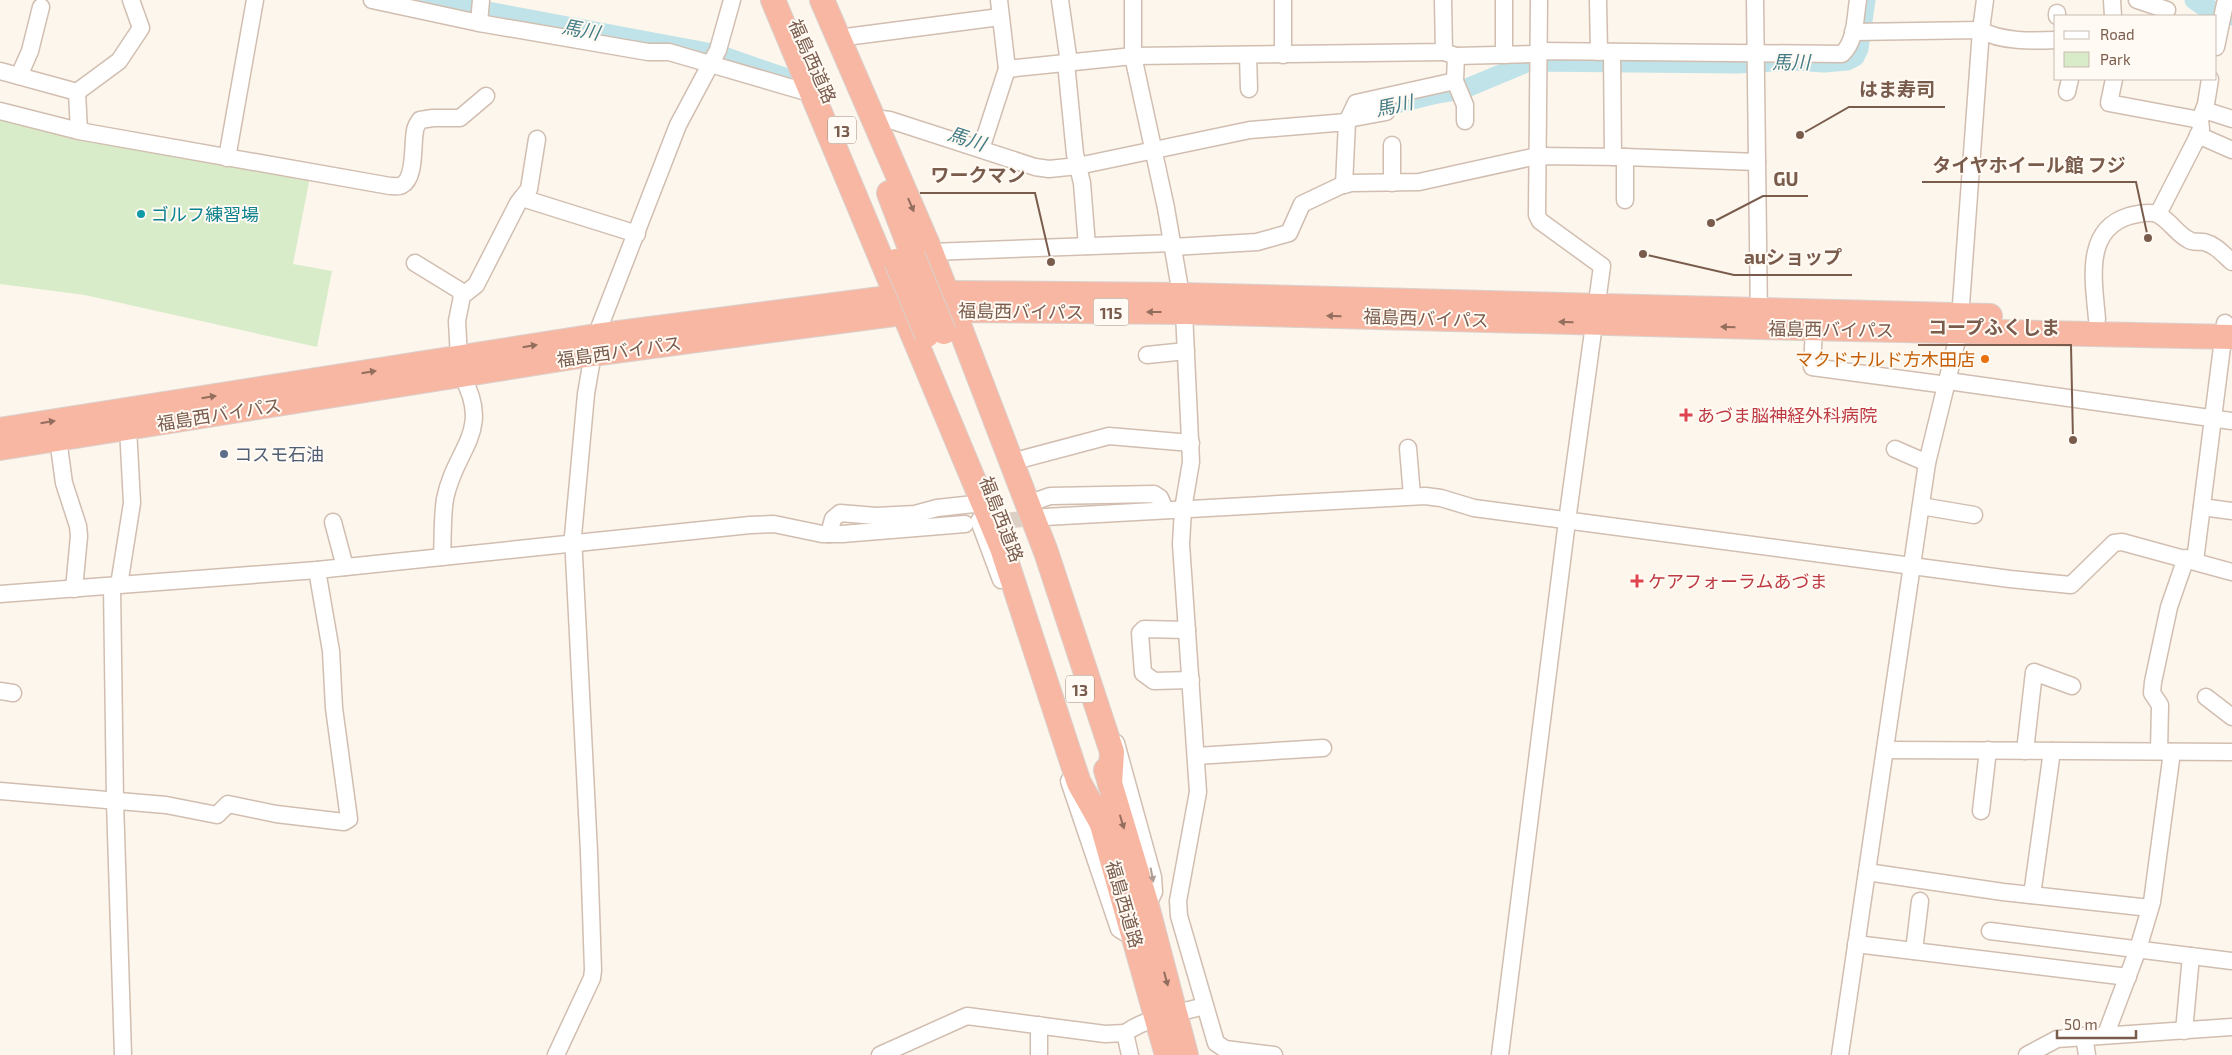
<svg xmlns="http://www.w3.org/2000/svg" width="2232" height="1055" viewBox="0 0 2232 1055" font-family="'Exo 2','Noto Sans JP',sans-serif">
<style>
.green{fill:#d8ecc9}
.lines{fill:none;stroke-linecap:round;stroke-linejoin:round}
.river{stroke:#bfe3e8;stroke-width:19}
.minor-tunnel{stroke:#dcd0c4;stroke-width:16;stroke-dasharray:16 8;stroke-linecap:butt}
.minor-casing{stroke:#d1beb0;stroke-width:19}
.highway-casing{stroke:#dad1cd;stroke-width:26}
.minor{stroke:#fff;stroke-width:16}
.highway{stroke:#f7b7a3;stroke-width:24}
.highway-bridge-casing{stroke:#dad1cd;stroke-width:26;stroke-linecap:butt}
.highway-bridge{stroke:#f7b7a3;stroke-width:24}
.oneway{fill:#936e5e}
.oneway2{fill:#af9d94}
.culture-dot{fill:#0f9aa8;stroke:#fffaf3;stroke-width:2}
.food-dot{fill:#e8710a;stroke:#fffaf3;stroke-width:2}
.health-dot{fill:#e0444e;stroke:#fffaf3;stroke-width:2}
.service-dot{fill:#5c6f8a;stroke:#fffaf3;stroke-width:2}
.labels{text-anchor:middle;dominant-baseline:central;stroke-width:4;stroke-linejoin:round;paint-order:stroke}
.shield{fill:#fffaf3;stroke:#a28b7f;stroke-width:1}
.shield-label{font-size:16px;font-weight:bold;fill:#7a5c4d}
.street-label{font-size:18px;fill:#7a5c4d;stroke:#fffaf3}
.culture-label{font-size:18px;fill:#0d838f;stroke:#fffaf3;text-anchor:start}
.food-label{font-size:18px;fill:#c56008;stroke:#fffaf3;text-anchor:end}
.health-label{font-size:18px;fill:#be3a42;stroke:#fffaf3;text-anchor:start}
.service-label{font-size:18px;fill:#4e5e75;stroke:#fffaf3;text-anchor:start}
.water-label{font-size:19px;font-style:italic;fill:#437c86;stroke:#fffaf3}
.leader{fill:none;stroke:#7a5c4d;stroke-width:2}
.callout-dot{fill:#7a5c4d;stroke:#fffaf3;stroke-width:2}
.callout-label{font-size:19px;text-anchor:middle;font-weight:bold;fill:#7a5c4d;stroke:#fffaf3;stroke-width:4;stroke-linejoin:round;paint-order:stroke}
</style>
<rect width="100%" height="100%" fill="#fdf6ec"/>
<polygon class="green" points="0,117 310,177 293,264 332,271 317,347 85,295 0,284"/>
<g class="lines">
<g class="river">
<polyline points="428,0 718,54 790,79"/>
<polyline points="2194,0 2204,7 2232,16"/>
<polyline points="1367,111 1437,94 1462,90 1529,62 1737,64 1795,61 1824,63 1847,61 1855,57 1859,49 1866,0"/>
</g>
<polyline class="minor-tunnel" points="982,523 1043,517"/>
<defs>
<g id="minor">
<polyline points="372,0 479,23 648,52 669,52 813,94"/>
<polyline points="1060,0 1069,63"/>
<polyline points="1133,0 1133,56 1166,208 1184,312 1191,462 1183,509 1181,544 1198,792 1178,901 1179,916 1216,1043 1225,1049 1274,1055"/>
<polyline points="1504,0 1504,55"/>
<polyline points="1598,0 1599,52"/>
<polyline points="1755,0 1759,320"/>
<polyline points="2112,0 2113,16"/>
<polyline points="2137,0 2167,10"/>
<polyline points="2057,16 2057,13"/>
<polyline points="479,23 481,0"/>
<path d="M1853,32L1981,30C2001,42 2033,41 2056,40"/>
<polyline points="838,38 1000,17"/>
<polyline points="2216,47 2225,4"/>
<path d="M1444,52L1456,56L1532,54L1539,51L1842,54C1856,41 1855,18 1858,0"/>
<polyline points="1612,52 1613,157"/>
<polyline points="1248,55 1249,89"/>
<polyline points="1283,55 1283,0"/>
<polyline points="1456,56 1455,81 1465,105 1465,121"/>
<polyline points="1066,63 1075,154 1082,183 1087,246"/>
<polyline points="1007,69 1133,56 1444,52 1443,0"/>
<polyline points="0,71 77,92 119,61 141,28 131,0"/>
<polyline points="19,76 30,51 41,7"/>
<polyline points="2114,79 2109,103 2200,120 2206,104 2210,79"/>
<polyline points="77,92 79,131"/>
<polyline points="2067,92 2070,79"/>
<polyline points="2204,110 2232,119"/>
<path d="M0,111L79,131L390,186C393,186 399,187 402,185C416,178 412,144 415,131C415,127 418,123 420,120L433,118H460L486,96"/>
<polyline points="873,118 890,120 1035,167 1049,169 1078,166 1250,130 1347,122 1344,185"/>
<polyline points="1348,119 1386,112"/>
<polyline points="1347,122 1356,103 1455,81"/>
<polyline points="2198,135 2232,150"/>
<polyline points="537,139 529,189 522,198 637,234"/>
<polyline points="1392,145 1392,183"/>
<polyline points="981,149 1007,69 999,0"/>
<polyline points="1625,157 1757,162"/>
<polyline points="227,158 255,0"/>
<polyline points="2158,214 2196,140 2201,129 2200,120"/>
<polyline points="1173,247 1257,242 1289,233 1302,204 1340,186 1351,183 1419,182 1537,156 1625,157 1625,200"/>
<polyline points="931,252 1173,243"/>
<polyline points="415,263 459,290 462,296 457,321 459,358"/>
<polyline points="462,296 476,285 518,203 522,198"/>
<path d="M2097,319C2094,282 2083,230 2129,216C2137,214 2152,211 2159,215C2171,222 2177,234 2189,240C2193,243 2199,241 2204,242C2216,245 2223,254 2232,262"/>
<polyline points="1814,329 1812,367 1947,385"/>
<polyline points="1147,355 1186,351"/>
<polyline points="1948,381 2232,421"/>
<polyline points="58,439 64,483 78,526 79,536 74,589"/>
<polyline points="1408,448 1412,496"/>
<polyline points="1895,449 1927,463"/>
<polyline points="1011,462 1109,436 1191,443"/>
<polyline points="1027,504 1050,496 1154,494 1160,498 1165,510"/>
<polyline points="1921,506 1974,515"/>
<polyline points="2202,507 2232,511"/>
<polyline points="1045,517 1425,496 1441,498 1474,508 2010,579 2071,585 2114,543 2122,542 2232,572"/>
<polyline points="979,521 1001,580"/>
<polyline points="333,522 345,567"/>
<polyline points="829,534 833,519 840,513 876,516 915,514 937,508 974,504 979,492"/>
<path d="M442,557C443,539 442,518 445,499C455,448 493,432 462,376"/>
<polyline points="2195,561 2225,323"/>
<polyline points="119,585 132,503 128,428"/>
<polyline points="112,586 115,801 123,1055"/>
<polyline points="0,594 317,570 750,525 774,524 822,534 842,534 965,524"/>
<polyline points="1187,630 1144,629 1140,633 1143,673 1154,681 1191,680"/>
<polyline points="0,691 13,693"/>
<polyline points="2206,697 2232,717"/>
<polyline points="1116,743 1153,877 1154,892 1147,906"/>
<polyline points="1885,750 2232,752"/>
<polyline points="2025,751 2034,672 2072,686"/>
<polyline points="2159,751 2160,705 2152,693 2153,682 2169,607 2186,558"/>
<polyline points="1196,756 1323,748"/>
<polyline points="1069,781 1119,929 1135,939"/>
<polyline points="0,791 166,805 217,815 228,804 276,814 344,822 349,819 334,708 331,651 317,570"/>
<polyline points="1981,811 1988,750"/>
<polyline points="1867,872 2003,892 2150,908"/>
<polyline points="2032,895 2052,751"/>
<polyline points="1990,931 2232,961"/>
<polyline points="1856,944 2128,977"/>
<polyline points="1914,951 1920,901"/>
<polyline points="1039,1025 1039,1055"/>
<polyline points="2184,1031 2191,956"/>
<polyline points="2106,1034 2138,949 2152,902 2172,752"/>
<polyline points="2084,1036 2087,1055"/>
<polyline points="556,1055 592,978 593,970 589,852 573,536 586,394 596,336 678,125 718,50 732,0"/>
<polyline points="880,1055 967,1016 1105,1034 1125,1033"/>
<path d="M1130,1055L1125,1033C1148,1017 1178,1013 1205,1006"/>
<polyline points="1500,1055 1567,521 1602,266 1540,221 1537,215 1539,0"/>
<polyline points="1840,1055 1927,463 1959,332 1981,30 1985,0"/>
<polyline points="2027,1055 2057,1039 2232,1027"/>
</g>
<g id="highway">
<polyline points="773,0 1002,548 1073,765 1079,783 1101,822"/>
<polyline points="822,0 931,252 1046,552 1112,752 1110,784"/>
<polyline points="889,193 913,256"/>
<polyline points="0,430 596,336 896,297 946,293 1182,295 1990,316"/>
<polyline points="0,448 592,354 917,311 953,310 1184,312 1759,327 2232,337"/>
<polyline points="1106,770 1147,906 1186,1055"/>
<polyline points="1097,807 1167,1055"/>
</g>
</defs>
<use href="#minor" class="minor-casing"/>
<use href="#highway" class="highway-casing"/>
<use href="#minor" class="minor"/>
<use href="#highway" class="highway"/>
<defs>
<g id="highway-bridge">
<polyline points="913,256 944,332"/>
<polyline points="896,261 927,335"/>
</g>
</defs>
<use href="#highway-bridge" class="highway-bridge-casing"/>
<use href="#highway-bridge" class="highway-bridge"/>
</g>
<defs><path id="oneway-solid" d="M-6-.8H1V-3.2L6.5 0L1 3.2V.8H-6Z" transform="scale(1.25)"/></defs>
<g class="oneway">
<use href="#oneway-solid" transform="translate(911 205) rotate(67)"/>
<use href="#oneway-solid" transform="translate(1154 312) rotate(-180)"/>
<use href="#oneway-solid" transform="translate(1334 316) rotate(-178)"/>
<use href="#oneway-solid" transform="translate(1566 322) rotate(-178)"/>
<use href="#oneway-solid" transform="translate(1728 327) rotate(-178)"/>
<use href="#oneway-solid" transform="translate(530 346) rotate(-9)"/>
<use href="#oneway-solid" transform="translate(369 372) rotate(-9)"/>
<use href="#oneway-solid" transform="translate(209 397) rotate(-9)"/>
<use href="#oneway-solid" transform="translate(48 422) rotate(-9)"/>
<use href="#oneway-solid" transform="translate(1122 822) rotate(73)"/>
<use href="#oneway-solid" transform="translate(1166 979) rotate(75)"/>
</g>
<use class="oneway2" href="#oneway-solid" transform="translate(1152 875) rotate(79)"/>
<circle class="culture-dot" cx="141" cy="214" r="5"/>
<circle class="food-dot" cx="1985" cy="359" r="5"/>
<g class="health-dot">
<path d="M1683.5 407.5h5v5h5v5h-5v5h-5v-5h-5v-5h5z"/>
<path d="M1634.5 573.5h5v5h5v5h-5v5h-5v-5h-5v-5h5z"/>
</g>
<circle class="service-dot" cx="224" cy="454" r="5"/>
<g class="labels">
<g class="shield">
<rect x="828" y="116.5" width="28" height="27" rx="4"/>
<rect x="1093.5" y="298.5" width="35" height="27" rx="4"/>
<rect x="1066" y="675.5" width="28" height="27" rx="4"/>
</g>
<g class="shield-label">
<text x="842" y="130">13</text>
<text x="1111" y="312">115</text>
<text x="1080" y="689">13</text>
</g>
<g class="street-label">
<text transform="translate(813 61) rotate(66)">福島西道路</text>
<text transform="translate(1021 311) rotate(1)">福島西バイパス</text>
<text transform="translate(1426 318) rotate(2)">福島西バイパス</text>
<text transform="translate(1831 329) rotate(1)">福島西バイパス</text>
<text transform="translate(619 351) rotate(-8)">福島西バイパス</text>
<text transform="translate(219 414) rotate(-9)">福島西バイパス</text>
<text transform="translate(1002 519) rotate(69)">福島西道路</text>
<text transform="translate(1125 904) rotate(74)">福島西道路</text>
</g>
<g class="culture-label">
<text x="151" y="214">ゴルフ練習場</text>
</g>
<g class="food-label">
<text x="1975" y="359">マクドナルド方木田店</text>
</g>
<g class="health-label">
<text x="1697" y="415">あづま脳神経外科病院</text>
<text x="1648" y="581">ケアフォーラムあづま</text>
</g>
<g class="service-label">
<text x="234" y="454">コスモ石油</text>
</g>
<g class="water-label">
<text transform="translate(581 29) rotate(11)">馬川</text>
<text x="1791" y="61">馬川</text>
<text transform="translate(1394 105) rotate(-12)">馬川</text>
<text transform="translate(967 138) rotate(18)">馬川</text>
</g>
</g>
<path class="leader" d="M1800 135L1849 107H1945M2148 238L2136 182H1922M1051 262L1035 193H920M1711 223L1763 196H1808M1643 254L1734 275H1852M2073 440L2071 345H1918"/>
<g class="callout-dot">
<circle cx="1800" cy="135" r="5"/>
<circle cx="2148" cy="238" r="5"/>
<circle cx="1051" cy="262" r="5"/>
<circle cx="1711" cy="223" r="5"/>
<circle cx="1643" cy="254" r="5"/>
<circle cx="2073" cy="440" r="5"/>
</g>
<g class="callout-label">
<text x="1897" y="96">はま寿司</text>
<text x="2029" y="172">タイヤホイール館 フジ</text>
<text x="978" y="182">ワークマン</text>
<text x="1786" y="186">GU</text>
<text x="1793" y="264">auショップ</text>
<text x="1994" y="334">コープふくしま</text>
</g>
<rect x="2054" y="15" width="162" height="65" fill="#fffaf3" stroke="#cabbb1"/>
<rect x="2064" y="31" width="25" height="8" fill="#ffffff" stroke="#cabbb1"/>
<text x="2100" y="40" font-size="15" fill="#7a5c4d">Road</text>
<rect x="2064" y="52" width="25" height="15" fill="#d8ecc9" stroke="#cabbb1"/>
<text x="2100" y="65" font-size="15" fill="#7a5c4d">Park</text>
<path d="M2057 1030v8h79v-8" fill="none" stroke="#7a5c4d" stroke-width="2.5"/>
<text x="2064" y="1030" font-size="15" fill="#7a5c4d" stroke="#fffaf3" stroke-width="4" paint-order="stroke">50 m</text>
</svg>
